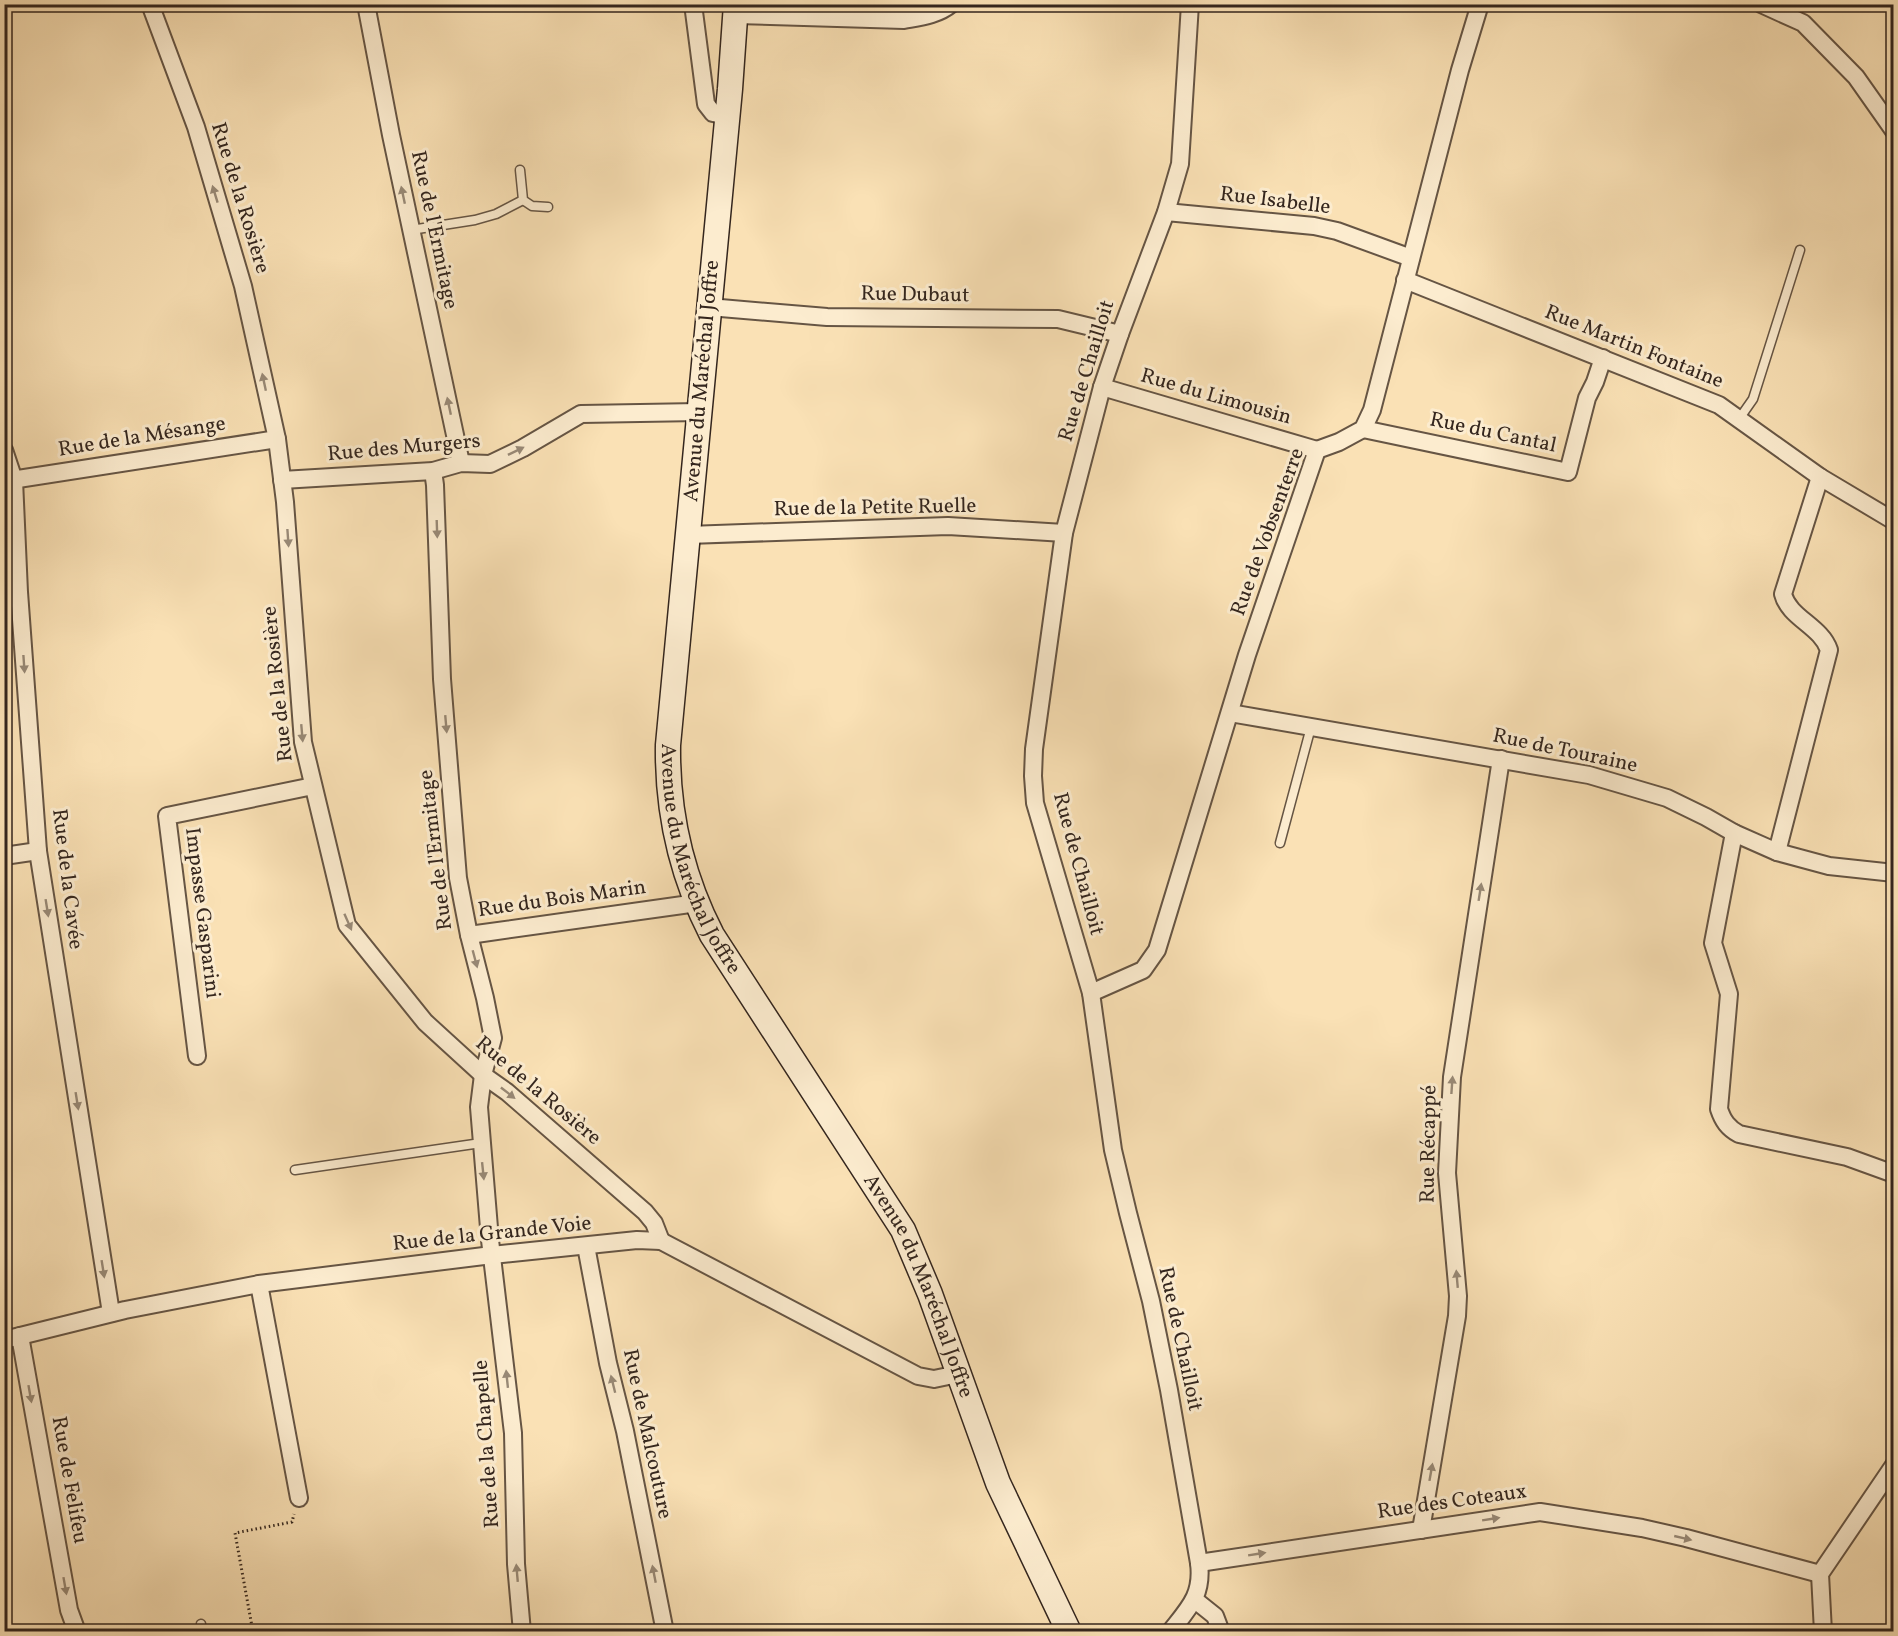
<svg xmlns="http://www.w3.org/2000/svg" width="1898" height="1636" viewBox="0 0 1898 1636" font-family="Vollkorn,serif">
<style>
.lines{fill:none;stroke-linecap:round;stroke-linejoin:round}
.lane-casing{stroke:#654;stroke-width:11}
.street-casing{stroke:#654;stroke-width:20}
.secondary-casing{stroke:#34261e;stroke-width:27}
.path{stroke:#34261e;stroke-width:3;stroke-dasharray:1.5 3;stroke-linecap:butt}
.lane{stroke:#fceccf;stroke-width:8}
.street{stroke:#fceccf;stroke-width:16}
.secondary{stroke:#fceccf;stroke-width:24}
.oneway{fill:#988976}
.labels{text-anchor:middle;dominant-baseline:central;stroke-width:6;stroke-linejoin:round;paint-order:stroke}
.street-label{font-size:21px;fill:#34261e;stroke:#fceccf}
</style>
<rect width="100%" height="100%" fill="#fae1b5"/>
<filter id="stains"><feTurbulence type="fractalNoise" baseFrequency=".00333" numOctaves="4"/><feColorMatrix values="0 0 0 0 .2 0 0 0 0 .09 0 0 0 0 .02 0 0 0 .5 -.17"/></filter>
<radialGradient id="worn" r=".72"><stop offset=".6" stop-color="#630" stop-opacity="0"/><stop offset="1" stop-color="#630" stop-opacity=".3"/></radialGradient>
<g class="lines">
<defs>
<g id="lane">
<polyline points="520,170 523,200 532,206 548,207"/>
<polyline points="411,230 475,220 496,214 523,200"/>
<polyline points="1739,419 1753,399 1800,250"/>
<polyline points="1280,843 1311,727"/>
<polyline points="295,1170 481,1143"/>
<polyline points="201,1624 202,1632"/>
</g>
<g id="street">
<polyline points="150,4 196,127 243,286 277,439 285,502 303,742 347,925 425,1022 483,1075 507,1092 645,1212 654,1223 661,1241"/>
<polyline points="366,4 391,135 461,463"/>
<polyline points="693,4 706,104 713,113 727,116"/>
<polyline points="1761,4 1803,23 1856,77 1894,131"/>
<path d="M736,15L904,20C920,17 938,15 951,4"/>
<polyline points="1166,212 1314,226 1337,231 1411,258"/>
<polyline points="1405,280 1719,405 1820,477 1894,521"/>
<polyline points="709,307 827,317 1058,319 1120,334"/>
<polyline points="1102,387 1317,450"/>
<polyline points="1363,429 1568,472 1587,398 1595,382 1603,358"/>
<polyline points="4,450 14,480 19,592 38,851 111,1313"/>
<polyline points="433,471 435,485 442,679 458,878 469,935 485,998 493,1038 483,1075 479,1107 490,1240 513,1433 516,1564 522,1632"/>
<polyline points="282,480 433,471 461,463 490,464 523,448 581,414 699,412"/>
<polyline points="5,481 277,439"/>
<polyline points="688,535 948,526 1064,533"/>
<path d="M1230,713L1589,775L1667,798L1706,817L1734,833L1713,943L1729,994L1719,1109C1723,1121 1728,1128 1739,1134L1847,1157L1894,1174"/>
<polyline points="1734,833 1777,852 1829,866 1894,873"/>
<path d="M1777,852L1829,650C1821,626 1789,618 1783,594L1820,477"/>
<polyline points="4,856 38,851"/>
<polyline points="469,935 697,903"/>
<polyline points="1091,993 1143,970 1157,950 1247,655 1317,450 1339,442 1363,429 1372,410 1460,70 1480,4"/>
<polyline points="197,1056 167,816 313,786"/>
<polyline points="586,1246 608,1363 625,1431 665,1632"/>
<polyline points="259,1284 299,1498"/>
<polyline points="20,1336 69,1610 77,1632"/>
<polyline points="4,1340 125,1310 259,1284 492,1255 637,1240 661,1241 918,1376 934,1379 958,1374"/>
<polyline points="1421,1530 1457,1316 1458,1296 1447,1173 1452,1077 1501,759"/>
<polyline points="1199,1563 1540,1512 1642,1528 1686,1538 1820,1574"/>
<polyline points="1195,1600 1215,1616 1221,1632"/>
<path d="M1170,1632C1189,1608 1203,1595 1199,1563L1169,1390L1151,1301L1128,1213L1113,1150L1091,993L1035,803L1033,776L1034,749L1064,533L1102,387L1120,334L1166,212L1180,164L1190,4"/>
<polyline points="1823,1632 1820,1574 1894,1465"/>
</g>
<g id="secondary">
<path id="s1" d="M736,4L730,89L668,745C667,812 681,875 712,935L903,1230L930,1294L998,1483L1069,1632"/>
</g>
</defs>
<use href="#lane" class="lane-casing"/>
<use href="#street" class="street-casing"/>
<use href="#secondary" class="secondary-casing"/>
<polyline class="path" points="253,1632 235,1533 292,1522 294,1514"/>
<use href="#lane" class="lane"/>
<use href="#street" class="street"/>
<use href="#secondary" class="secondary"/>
</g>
<defs><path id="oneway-solid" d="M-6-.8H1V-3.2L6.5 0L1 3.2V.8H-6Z" transform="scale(1.5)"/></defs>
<g class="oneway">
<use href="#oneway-solid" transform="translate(215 194) rotate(-107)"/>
<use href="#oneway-solid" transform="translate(403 195) rotate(-102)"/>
<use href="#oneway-solid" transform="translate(264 382) rotate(-102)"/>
<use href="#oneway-solid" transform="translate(449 406) rotate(-102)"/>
<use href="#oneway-solid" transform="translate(516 451) rotate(-26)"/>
<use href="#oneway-solid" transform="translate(437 529) rotate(88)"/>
<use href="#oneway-solid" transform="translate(288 538) rotate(86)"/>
<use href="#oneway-solid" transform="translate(24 664) rotate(86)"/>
<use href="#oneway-solid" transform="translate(446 724) rotate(85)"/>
<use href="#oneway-solid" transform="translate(302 733) rotate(85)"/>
<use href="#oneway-solid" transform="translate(1480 892) rotate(-81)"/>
<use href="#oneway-solid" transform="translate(47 908) rotate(81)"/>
<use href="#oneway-solid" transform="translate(348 922) rotate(66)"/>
<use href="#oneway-solid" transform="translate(475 959) rotate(75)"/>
<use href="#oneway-solid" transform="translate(1452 1085) rotate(-86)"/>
<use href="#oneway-solid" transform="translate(508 1093) rotate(38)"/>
<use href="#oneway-solid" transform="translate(77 1101) rotate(81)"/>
<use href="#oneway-solid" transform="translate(483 1171) rotate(84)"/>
<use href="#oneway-solid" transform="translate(103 1269) rotate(81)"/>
<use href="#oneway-solid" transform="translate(1457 1279) rotate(-95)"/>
<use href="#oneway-solid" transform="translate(507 1379) rotate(-96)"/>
<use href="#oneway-solid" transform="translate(613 1384) rotate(-104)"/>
<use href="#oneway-solid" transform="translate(30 1394) rotate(80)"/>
<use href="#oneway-solid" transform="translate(1431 1472) rotate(-80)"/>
<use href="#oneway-solid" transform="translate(1491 1519) rotate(-9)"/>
<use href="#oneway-solid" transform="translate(1683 1538) rotate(13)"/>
<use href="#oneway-solid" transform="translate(1257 1554) rotate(-9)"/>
<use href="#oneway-solid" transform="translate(517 1573) rotate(-95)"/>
<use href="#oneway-solid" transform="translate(654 1574) rotate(-101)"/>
<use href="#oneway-solid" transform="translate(65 1586) rotate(80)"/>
</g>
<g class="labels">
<g class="street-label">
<text transform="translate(240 198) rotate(73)">Rue de la Rosière</text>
<text transform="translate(1275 201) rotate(7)">Rue Isabelle</text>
<text transform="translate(434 230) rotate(78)">Rue de l'Ermitage</text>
<text transform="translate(915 295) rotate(1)">Rue Dubaut</text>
<text transform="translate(1634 347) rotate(22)">Rue Martin Fontaine</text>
<text transform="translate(1087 371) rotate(-73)">Rue de Chailloit</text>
<text transform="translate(702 381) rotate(-85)">Avenue du Maréchal Joffre</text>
<text transform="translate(1216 397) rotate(16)">Rue du Limousin</text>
<text transform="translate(1493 433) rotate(12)">Rue du Cantal</text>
<text transform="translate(142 437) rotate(-9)">Rue de la Mésange</text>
<text transform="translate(404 448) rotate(-5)">Rue des Murgers</text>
<text transform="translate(875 508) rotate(-1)">Rue de la Petite Ruelle</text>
<text transform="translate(1268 532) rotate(-70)">Rue de Vobsenterre</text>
<text transform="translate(278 684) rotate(-96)">Rue de la Rosière</text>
<text transform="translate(1565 751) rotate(12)">Rue de Touraine</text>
<text transform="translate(436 850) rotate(-97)">Rue de l'Ermitage</text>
<text stroke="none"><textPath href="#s1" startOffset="864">Avenue du Maréchal Joffre</textPath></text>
<text transform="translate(1078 864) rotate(75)">Rue de Chailloit</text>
<text transform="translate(67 879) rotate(83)">Rue de la Cavée</text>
<text transform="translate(562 899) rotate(-8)">Rue du Bois Marin</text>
<text transform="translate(202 913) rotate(83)">Impasse Gasparini</text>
<text transform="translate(538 1091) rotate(40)">Rue de la Rosière</text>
<text transform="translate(1429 1144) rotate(-89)">Rue Récappé</text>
<text transform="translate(492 1234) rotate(-6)">Rue de la Grande Voie</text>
<text stroke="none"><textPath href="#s1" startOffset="1350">Avenue du Maréchal Joffre</textPath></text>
<text transform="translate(1180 1339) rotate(78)">Rue de Chailloit</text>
<text transform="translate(647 1434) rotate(78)">Rue de Malcouture</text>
<text transform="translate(487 1444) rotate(-94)">Rue de la Chapelle</text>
<text transform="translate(69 1480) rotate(80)">Rue de Felifeu</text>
<text transform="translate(1452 1502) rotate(-8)">Rue des Coteaux</text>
</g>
</g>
<rect width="1898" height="1636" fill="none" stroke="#fae1b5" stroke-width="24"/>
<rect x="6" y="6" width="1886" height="1624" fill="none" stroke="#34261e" stroke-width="3"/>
<rect x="12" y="12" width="1874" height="1612" fill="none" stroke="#34261e" stroke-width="1.5"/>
<rect width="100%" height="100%" filter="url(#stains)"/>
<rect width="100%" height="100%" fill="url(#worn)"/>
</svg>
